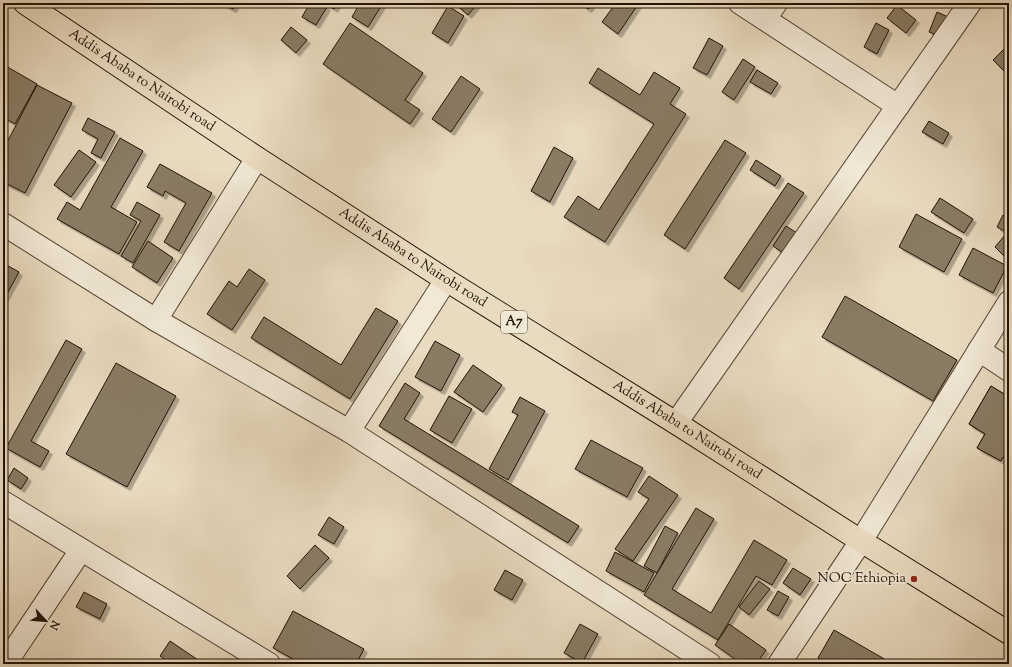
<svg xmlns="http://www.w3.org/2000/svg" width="1012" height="667" viewBox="0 0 1012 667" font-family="'Sorts Mill Goudy',serif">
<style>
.building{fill:#897b65;stroke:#211203;filter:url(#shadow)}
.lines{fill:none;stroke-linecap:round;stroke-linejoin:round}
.minor-casing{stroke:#534432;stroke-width:24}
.tertiary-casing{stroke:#534432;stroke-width:24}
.trunk-casing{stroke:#211203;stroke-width:24}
.minor{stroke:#f1e8d6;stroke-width:22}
.tertiary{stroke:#f1e8d6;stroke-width:22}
.trunk{stroke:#e9dbc0;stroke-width:22}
.poi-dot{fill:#8f2418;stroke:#f1e8d6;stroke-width:1.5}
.labels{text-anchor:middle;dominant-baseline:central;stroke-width:3.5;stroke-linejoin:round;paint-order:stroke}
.shield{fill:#f1e8d6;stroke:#5f5242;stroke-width:1}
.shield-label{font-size:13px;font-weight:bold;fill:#211203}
.street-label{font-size:14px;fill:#211203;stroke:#f1e8d6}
.poi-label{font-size:14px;fill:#211203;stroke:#f1e8d6;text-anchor:end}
</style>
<defs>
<filter id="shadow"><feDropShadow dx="3.5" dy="3.5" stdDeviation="0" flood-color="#0004"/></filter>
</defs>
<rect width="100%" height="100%" fill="#e9dbc0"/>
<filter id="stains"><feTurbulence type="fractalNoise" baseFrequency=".005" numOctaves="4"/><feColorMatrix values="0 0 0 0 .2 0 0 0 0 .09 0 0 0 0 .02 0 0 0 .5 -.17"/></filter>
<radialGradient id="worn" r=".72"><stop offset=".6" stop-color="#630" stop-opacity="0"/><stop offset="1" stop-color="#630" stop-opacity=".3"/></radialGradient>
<g class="building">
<polygon points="220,3 236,3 233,9"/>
<polygon points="310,3 321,3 327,7 316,25 302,17"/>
<polygon points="325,3 338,3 334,9"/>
<polygon points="360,3 383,3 368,27 352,17"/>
<polygon points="454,3 478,3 468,15"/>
<polygon points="580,3 593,3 588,9"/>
<polygon points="616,3 639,3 618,34 602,22"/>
<polygon points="897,5 916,20 906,33 887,18"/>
<polygon points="448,6 464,16 448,43 432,33"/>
<polygon points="937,12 957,21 949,40 929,32"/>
<polygon points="350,23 423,73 405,100 420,110 410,124 323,64"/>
<polygon points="876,23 889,30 877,54 864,47"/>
<polygon points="291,27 307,40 296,53 281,40"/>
<polygon points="709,38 723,46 707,75 693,68"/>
<polygon points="1004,49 1009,55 1009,76 993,60"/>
<polygon points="743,59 755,67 734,100 722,92"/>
<polygon points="4,65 37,84 15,124 3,117"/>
<polygon points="598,68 640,95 654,72 680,88 670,104 686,114 605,242 564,217 578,196 599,210 654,124 589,83"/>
<polygon points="757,70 778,83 771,94 750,82"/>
<polygon points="461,76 480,89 451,132 432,119"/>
<polygon points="37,85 72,103 25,193 3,182 3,150"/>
<polygon points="88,118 115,132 101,158 91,153 98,139 82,130"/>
<polygon points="929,121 949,133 943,144 922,132"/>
<polygon points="120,138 143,151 111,207 137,222 119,254 57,219 67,202 80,210"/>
<polygon points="725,140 746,153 685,249 664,235"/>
<polygon points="554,147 573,158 550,202 531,191"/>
<polygon points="79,150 96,162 71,197 54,185"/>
<polygon points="756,160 781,176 775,186 750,170"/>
<polygon points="160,164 212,193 179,251 164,242 186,203 165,191 163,196 147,187"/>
<polygon points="788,183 804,193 739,289 724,278"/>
<polygon points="940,198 973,219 964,233 931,212"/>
<polygon points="137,202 160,215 133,263 121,256 141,221 130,215"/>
<polygon points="916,214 962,239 944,272 899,247"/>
<polygon points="1003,215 1009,219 1009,234 997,227"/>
<polygon points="786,226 797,233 783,253 773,246"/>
<polygon points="1005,235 1009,239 1009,261 995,247"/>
<polygon points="148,241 173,258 157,283 132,267"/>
<polygon points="973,248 1007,266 993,293 959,275"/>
<polygon points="3,263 19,272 3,301"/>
<polygon points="249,269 265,280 232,330 207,314 229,281 237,287"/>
<polygon points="845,296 957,360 933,401 822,337"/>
<polygon points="376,308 398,321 350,399 251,338 264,317 341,365"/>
<polygon points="66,340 82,349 31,441 49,451 40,467 6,448"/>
<polygon points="435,341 460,355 441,391 415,377"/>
<polygon points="116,363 176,396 127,487 66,454"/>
<polygon points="473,365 502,385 483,412 454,392"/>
<polygon points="405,383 420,393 404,419 579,526 568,543 379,426"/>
<polygon points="991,386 1009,397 1009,460 1003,457 1001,461 977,448 985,434 969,424"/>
<polygon points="991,386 1009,397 1009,460 1003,457 1001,461 977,448 985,434 969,424"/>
<polygon points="449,396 472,409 452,443 430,430"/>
<polygon points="520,397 545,411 508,480 489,469 518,415 512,412"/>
<polygon points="591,440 643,468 627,497 575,469"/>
<polygon points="14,468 28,478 21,489 7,480"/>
<polygon points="649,476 678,495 633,561 615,549 649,499 638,492"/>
<polygon points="696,508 714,519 672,589 711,613 754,540 787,560 772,585 756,576 718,640 644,595"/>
<polygon points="329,517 344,527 334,544 318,535"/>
<polygon points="665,526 678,533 657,573 644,566"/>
<polygon points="315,545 329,558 300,589 287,576"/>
<polygon points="615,552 654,573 644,592 606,571"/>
<polygon points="793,568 811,579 800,595 783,583"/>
<polygon points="505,570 523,580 512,600 494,590"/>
<polygon points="759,581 770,589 749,615 739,607"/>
<polygon points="778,591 789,597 778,616 767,610"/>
<polygon points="84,592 107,604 100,619 76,607"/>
<polygon points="293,611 364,649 356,664 302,664 273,648"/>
<polygon points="580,624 598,634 582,663 564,653"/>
<polygon points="729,624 766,650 756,664 742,664 715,645"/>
<polygon points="834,630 893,664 828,664 818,658"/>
<polygon points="170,641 204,664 171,664 160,656"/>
</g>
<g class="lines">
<defs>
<g id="minor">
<polyline points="740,3 898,106"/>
<polyline points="765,19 776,3"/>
<polyline points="3,224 156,320 349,431 710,664"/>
<polyline points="156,320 257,158"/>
<polyline points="979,350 1009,370"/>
<polyline points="349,431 446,280"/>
<polyline points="3,502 269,664"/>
<polyline points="861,541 1009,302"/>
<polyline points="5,664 81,550"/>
</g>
<g id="tertiary">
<polyline points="676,423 970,3"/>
<polyline points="779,664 861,541"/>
</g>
<g id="trunk">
<path id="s1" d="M25,3L257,158L446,280L676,423L861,541L1009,633"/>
</g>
</defs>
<use href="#minor" class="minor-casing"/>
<use href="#tertiary" class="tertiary-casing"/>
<use href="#trunk" class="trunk-casing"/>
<use href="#minor" class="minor"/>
<use href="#tertiary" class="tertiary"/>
<use href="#trunk" class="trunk"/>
</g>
<circle class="poi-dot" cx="914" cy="579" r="4"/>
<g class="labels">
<rect class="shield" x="501" y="311" width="26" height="22" rx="3"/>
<g class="shield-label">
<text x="514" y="322">A7</text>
</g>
<g class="street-label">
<text stroke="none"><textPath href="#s1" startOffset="140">Addis Ababa to Nairobi road</textPath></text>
<text stroke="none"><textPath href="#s1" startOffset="464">Addis Ababa to Nairobi road</textPath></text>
<text stroke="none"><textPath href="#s1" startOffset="788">Addis Ababa to Nairobi road</textPath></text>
</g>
<g class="poi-label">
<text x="906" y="579">NOC Ethiopia</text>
</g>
</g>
<rect width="1012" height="667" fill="none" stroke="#e9dbc0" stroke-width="16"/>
<rect x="4" y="4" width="1004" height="659" fill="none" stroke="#211203" stroke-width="2"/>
<rect x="8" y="8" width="996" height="651" fill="none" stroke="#211203"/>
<g transform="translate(46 621) rotate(116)" stroke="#f1e8d6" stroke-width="3" paint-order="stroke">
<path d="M0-3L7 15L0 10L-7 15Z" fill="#211203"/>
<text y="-6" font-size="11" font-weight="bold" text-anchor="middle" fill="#211203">N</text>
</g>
<rect width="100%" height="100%" filter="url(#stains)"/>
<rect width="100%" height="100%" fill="url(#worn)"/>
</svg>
